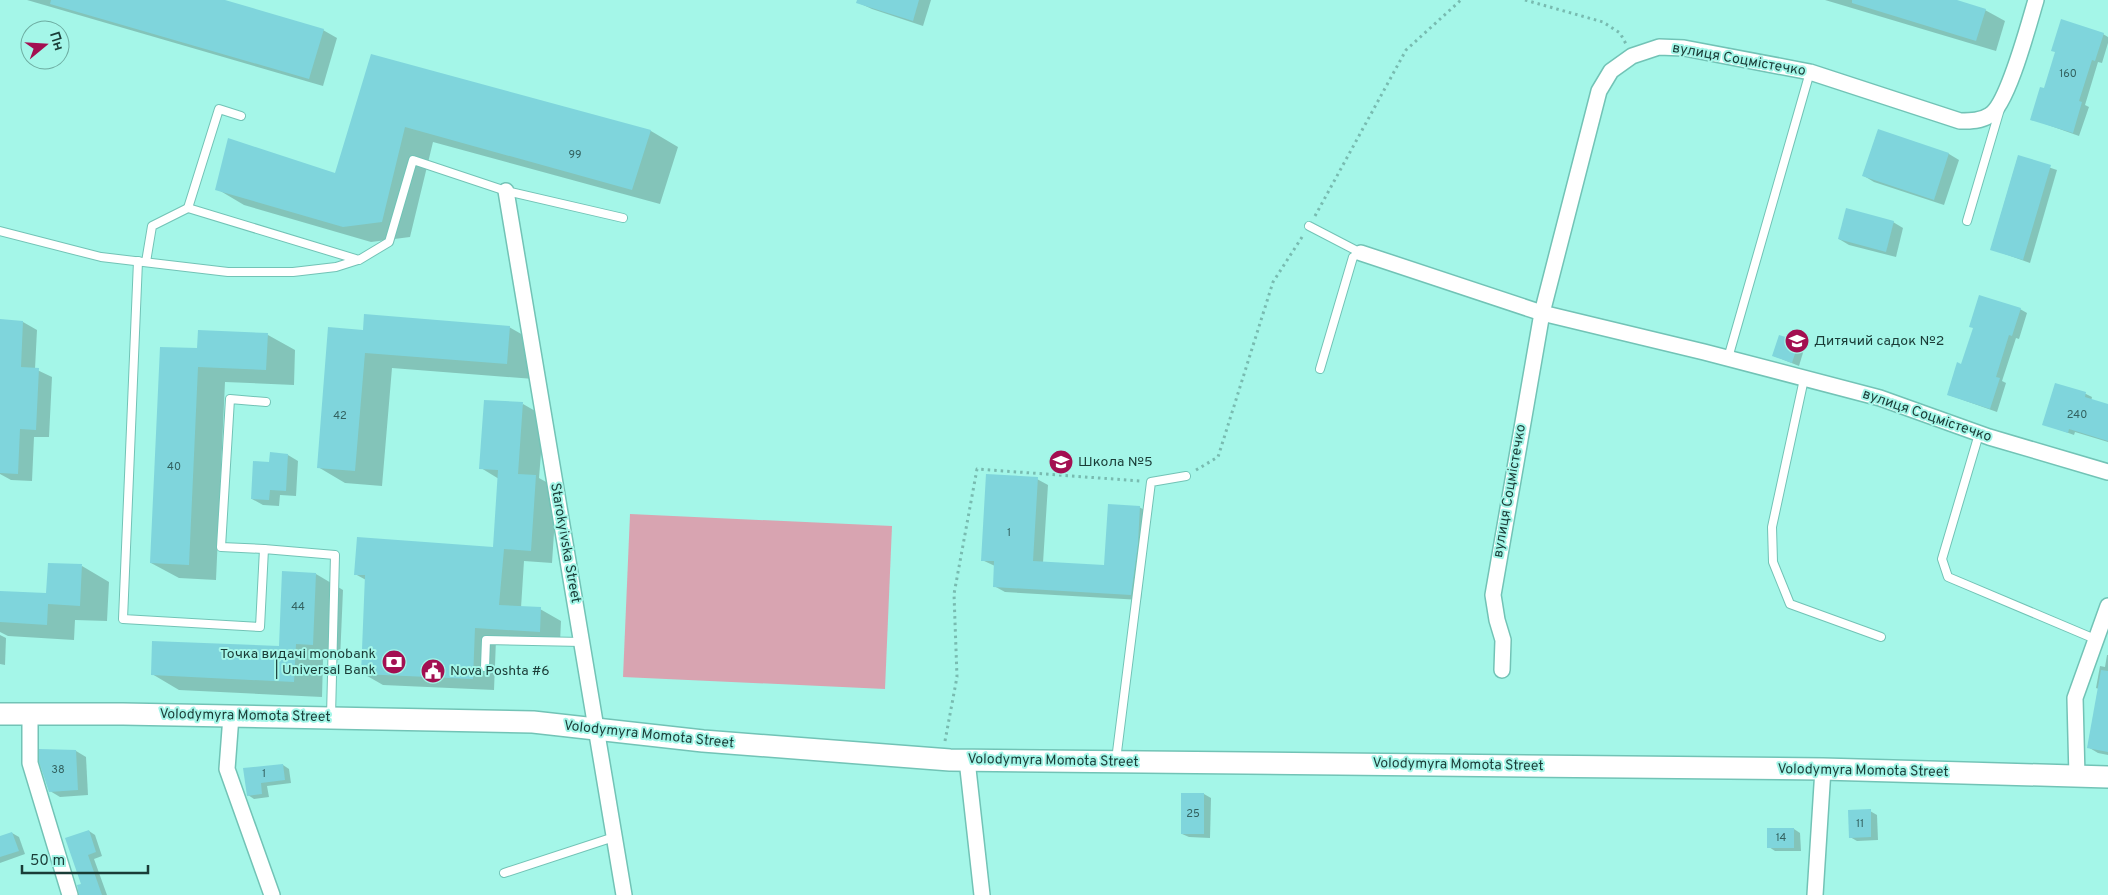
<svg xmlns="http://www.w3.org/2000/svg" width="2108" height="895" viewBox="0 0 2108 895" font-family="Overpass,sans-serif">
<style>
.green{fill:#d8a4b1}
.shadow{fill:#0003}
.building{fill:#7fd5dc}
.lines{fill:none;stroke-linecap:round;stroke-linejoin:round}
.lane-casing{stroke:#72c3b6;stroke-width:10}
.street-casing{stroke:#72c3b6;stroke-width:18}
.secondary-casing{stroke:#72c3b6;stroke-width:24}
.path{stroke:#78bbb0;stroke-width:3;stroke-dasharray:2.5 4;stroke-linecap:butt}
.lane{stroke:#fff;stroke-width:8}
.street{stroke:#fff;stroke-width:15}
.secondary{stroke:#fff;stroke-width:21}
.labels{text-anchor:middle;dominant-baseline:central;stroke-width:4;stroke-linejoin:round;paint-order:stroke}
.number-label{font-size:11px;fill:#336260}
.street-label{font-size:14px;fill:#1a3c37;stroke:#a4f6e8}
.poi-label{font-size:14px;fill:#1a3c37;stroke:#a4f6e8;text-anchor:start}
</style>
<rect width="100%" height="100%" fill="#a4f6e8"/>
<polygon class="green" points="630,514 892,526 885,689 623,677"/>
<g class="shadow">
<polygon points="27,0 220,0 323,30 337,38 323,86"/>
<polygon points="862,0 931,0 923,26 872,9 861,4"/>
<polygon points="1825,0 1953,0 1985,10 2005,21 1996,51"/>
<polygon points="2103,34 2108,37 2108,43 2102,63 2098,62 2085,105 2089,107 2079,136 2031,119 2045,90 2057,53"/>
<polygon points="372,56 651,131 678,147 660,204 433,142 410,237 371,242 244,205 217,189 336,175"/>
<polygon points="1878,131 1949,154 1959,160 1944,205 1874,182 1864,176"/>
<polygon points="2018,157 2057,170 2030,263 1991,249"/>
<polygon points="1893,222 1903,228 1896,257 1849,245 1839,239"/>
<polygon points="2020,309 2027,313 2019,339 2016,338 2002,381 2006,383 1997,412 1949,395 1962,365 1974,328"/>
<polygon points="0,321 23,322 37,330 35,369 52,377 49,437 34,437 32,481 11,480 0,474"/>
<polygon points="509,327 537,343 534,379 392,368 382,486 345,483 318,467 364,331"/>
<polygon points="268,335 295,350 294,385 225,382 216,580 179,578 151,563 198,350"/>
<polygon points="1780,337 1805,346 1799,366 1774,356"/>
<polygon points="2056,384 2086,394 2092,397 2091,401 2108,406 2108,442 2075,432 2074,435 2044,424"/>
<polygon points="523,404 544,416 539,478 557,488 552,563 524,561 521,608 540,609 561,621 560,643 496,640 494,690 383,685 362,673 366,580 355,574 494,548 499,479 481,468"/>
<polygon points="288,455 298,461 296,496 280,495 279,506 263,505 252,499 270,463"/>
<polygon points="1037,479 1048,485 1043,563 1106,566 1139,507 1150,513 1141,600 1005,592 994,586 995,566 982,560"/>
<polygon points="82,566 109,582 107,621 75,620 74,640 8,636 0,632 0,592 47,594"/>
<polygon points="316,574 343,590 340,660 323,660 322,697 179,690 152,674 280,648"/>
<polygon points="0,635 6,638 5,665 0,664"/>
<polygon points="2107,655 2108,655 2108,755 2098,753 2088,747 2099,689 2096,688 2100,666 2105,667"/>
<polygon points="41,750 76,751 86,757 88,795 60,797 50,791"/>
<polygon points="283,765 289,769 291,783 267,786 269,797 254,799 248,795 245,769"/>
<polygon points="1204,794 1211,798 1210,838 1189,837 1182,834"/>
<polygon points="1870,811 1877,815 1878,840 1857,841 1850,837"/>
<polygon points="1794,829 1800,833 1801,851 1775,851 1769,847"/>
<polygon points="89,831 95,835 102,856 94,859 107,895 80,895"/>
<polygon points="12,833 19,837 25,854 0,863 0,837"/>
</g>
<g class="building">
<polygon points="51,0 225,0 324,29 309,79 50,4"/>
<polygon points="857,0 919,0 913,21 856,3"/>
<polygon points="1852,0 1957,0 1986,9 1976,41 1852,3"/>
<polygon points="2061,19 2104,33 2095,61 2092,60 2079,101 2082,102 2073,133 2030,120 2040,87 2044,88 2055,52 2051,51"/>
<polygon points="371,54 651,130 632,190 405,127 382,222 343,227 215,190 228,138 335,173"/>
<polygon points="1878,129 1949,153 1934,200 1862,176"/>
<polygon points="2018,155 2051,165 2023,260 1990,250"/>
<polygon points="1846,208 1894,221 1886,252 1838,239"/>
<polygon points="1979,295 2021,308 2012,336 2009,335 1996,377 2000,378 1990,409 1947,395 1957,362 1961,364 1973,328 1969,327"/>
<polygon points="364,314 510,326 507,364 365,353 355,471 317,468 328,327 363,330"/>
<polygon points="0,319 23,321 21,367 39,368 36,430 20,429 18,474 0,473"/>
<polygon points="198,330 268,333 266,370 198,367 189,565 150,563 160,347 197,348"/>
<polygon points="1779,335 1799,341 1792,363 1772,356"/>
<polygon points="2055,383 2086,392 2085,397 2108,404 2108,441 2069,429 2068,433 2042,425"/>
<polygon points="484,400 523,402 518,474 536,475 531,551 504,549 499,605 541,607 540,632 475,628 473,679 361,674 365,575 354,575 357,537 493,547 498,470 479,469"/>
<polygon points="270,452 288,454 286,491 270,490 269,500 251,499 253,461 269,462"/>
<polygon points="986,474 1038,477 1033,561 1104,565 1108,504 1140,506 1138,544 1131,595 993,587 994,561 981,561"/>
<polygon points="48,563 82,564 80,606 48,604 47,625 0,622 0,591 46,593"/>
<polygon points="282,571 316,573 313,645 296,644 294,682 151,675 152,641 279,646"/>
<polygon points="2101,670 2108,671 2108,752 2087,748"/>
<polygon points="39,749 76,750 78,790 49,792 39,762"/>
<polygon points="283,764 285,780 261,783 262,794 247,796 243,768"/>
<rect x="1181" y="793" width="23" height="41"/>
<polygon points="1871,809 1871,837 1849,838 1848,810"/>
<rect x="1767" y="828" width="27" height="20"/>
<polygon points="89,830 96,852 88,855 102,895 79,895 77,885 81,884 65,838"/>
<polygon points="12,832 19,851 0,857 0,836"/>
</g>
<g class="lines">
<defs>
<g id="lane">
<polyline points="241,116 219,109 188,208 359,260 389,242 413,160 506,191 623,218"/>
<polyline points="1967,221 2000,109"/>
<polyline points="1309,226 1361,253"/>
<polyline points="0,231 101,257 228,272 293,272 336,267 358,260"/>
<polyline points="138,261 123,619 260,627 264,549 335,555 331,716"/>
<polyline points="146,262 152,226 188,208"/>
<polyline points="1728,358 1810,72"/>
<polyline points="1320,369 1353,257 1361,253"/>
<polyline points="1804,379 1772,527 1773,562 1790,604 1881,637"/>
<polyline points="1979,434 1942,559 1948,577 2095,639"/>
<polyline points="264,549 221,547 230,399 266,402"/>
<polyline points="485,667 486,640 582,642"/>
<polyline points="1116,760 1151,482 1186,476"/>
<polyline points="504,873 614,837"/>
</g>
<g id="street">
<polyline points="506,191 624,895"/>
<polyline points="1361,253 1542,313 1704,352 1880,398 1989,437 2108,472"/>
<path d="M1502,670L1503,640L1497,620L1493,595L1542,313L1599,91L1611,71L1632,56L1659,47L1684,48L1810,72L1960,121C1971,121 1981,121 1990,115C2008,104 2029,23 2036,0"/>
<polyline points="30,714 30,763 70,895"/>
<polyline points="231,716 227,769 272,895"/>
<polyline points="967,760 982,895"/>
<polyline points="2077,777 2075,698 2108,606"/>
<polyline points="1815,895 1823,769"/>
</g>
<polyline id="secondary" points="0,714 123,714 533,722 703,741 950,760 1823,769 2108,777"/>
</defs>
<use href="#lane" class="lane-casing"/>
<use href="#street" class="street-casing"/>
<use href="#secondary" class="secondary-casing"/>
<g class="path">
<polyline points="1525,0 1603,22 1620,33 1626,44"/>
<polyline points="1315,216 1406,50 1461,0"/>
<polyline points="1196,470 1218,457 1273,282 1304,234"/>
<polyline points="945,741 957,677 954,594 977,469 1140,481"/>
</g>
<use href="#lane" class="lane"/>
<use href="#street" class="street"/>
<use href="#secondary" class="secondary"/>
</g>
<defs>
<symbol id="school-disc" viewBox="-11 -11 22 22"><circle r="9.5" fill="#a30f51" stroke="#a4f6e8"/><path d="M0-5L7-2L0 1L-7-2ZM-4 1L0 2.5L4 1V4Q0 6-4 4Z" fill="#fff"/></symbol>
<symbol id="bank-disc" viewBox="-11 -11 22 22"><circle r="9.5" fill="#a30f51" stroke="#a4f6e8"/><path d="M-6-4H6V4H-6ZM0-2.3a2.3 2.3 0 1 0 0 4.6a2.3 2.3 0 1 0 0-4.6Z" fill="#fff"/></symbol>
<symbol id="civic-disc" viewBox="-11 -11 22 22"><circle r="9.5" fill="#a30f51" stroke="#a4f6e8"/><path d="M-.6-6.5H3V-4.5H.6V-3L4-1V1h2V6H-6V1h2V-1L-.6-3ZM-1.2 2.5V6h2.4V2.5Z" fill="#fff"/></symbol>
</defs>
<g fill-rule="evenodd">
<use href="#school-disc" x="1783" y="327" width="28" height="28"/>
<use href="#school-disc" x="1047" y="448" width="28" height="28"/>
<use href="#bank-disc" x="380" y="648" width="28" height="28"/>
<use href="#civic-disc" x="419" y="657" width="28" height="28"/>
</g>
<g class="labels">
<g class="number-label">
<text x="2068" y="74">160</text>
<text x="575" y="155">99</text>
<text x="2077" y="415">240</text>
<text x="340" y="416">42</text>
<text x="174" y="467">40</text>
<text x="1009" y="533">1</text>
<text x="298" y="607">44</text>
<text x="58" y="770">38</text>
<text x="264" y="774">1</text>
<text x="1193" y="814">25</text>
<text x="1860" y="824">11</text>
<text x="1781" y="838">14</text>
</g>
<g class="street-label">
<text transform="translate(1739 60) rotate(10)">вулиця Соцмістечко</text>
<text transform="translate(1927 416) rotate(19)">вулиця Соцмістечко</text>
<text transform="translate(1510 491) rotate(-80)">вулиця Соцмістечко</text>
<text transform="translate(565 543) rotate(80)">Starokyivska Street</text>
<text transform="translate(245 716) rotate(1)">Volodymyra Momota Street</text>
<text transform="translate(649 735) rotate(6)">Volodymyra Momota Street</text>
<text transform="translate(1053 761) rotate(1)">Volodymyra Momota Street</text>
<text transform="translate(1458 765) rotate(1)">Volodymyra Momota Street</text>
<text transform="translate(1863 771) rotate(1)">Volodymyra Momota Street</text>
</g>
<g class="poi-label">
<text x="1814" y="341">Дитячий садок №2</text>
<text x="1078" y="462">Школа №5</text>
<text x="376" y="654" text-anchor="end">Точка видачі monobank<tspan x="376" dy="16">| Universal Bank</tspan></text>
<text x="450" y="671">Nova Poshta #6</text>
</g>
</g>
<g transform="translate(45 45) rotate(72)"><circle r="24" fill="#a4f6e8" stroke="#6daca1"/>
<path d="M0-4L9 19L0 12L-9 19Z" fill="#a30f51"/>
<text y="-8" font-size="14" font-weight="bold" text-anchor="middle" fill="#1a3c37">Пн</text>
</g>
<path d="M22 865v8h126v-8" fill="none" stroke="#1a3c37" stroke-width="2.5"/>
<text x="30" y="865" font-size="15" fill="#1a3c37" stroke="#a4f6e8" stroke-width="4" paint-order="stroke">50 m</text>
</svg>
